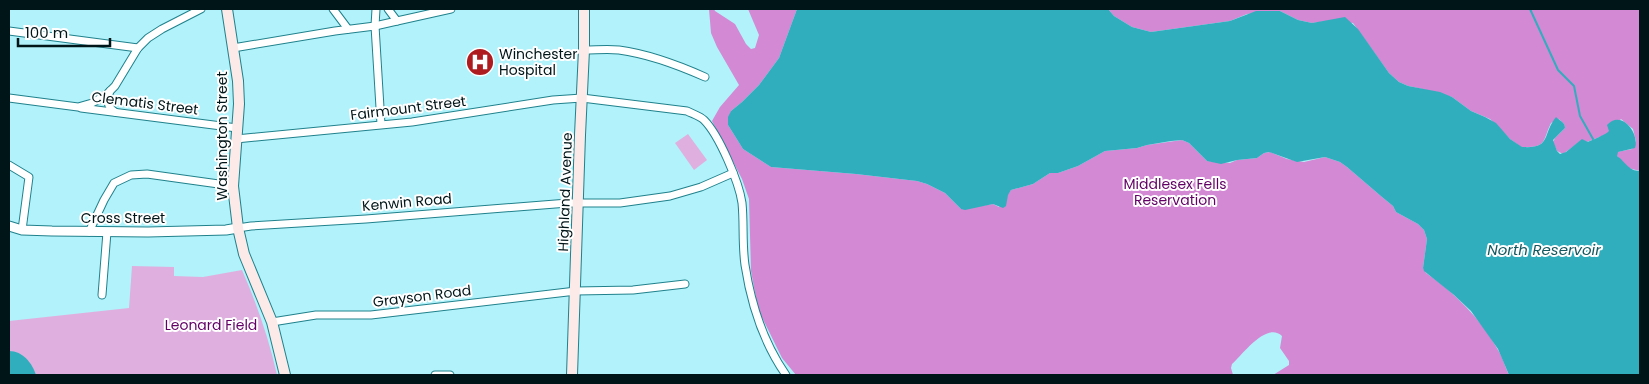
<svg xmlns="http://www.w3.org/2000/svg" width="1649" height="384" viewBox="0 0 1649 384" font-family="Poppins,sans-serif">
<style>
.green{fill:#dfb0df}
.forest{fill:#d389d4}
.water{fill:#30aebd}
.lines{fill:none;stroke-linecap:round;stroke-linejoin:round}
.stream{stroke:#30aebd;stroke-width:2}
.minor-casing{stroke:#1f818c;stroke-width:9}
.tertiary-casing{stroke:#1f818c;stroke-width:11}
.secondary-casing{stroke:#1f818c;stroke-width:12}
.minor{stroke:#fff;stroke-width:7}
.tertiary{stroke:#fff;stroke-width:9}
.secondary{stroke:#fbeae8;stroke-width:10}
.labels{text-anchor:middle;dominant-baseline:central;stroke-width:4;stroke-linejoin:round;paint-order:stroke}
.poi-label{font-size:14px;fill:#001518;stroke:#fff;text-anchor:start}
.street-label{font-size:14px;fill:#001518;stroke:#fff}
.park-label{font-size:14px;fill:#620066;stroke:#fff}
.water-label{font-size:15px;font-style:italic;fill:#155960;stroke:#fff}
</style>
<rect width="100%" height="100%" fill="#b2f2fa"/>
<g class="green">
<polygon points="688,134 707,160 694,170 675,143"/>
<path d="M132,266L174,267V276L203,277L242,270C257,304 269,339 277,375H9V321L129,308Z"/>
</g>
<g class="forest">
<path d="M709,9H714L715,11L735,24L746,44L751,49L755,48L759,35L748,9H797L779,58L759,85L742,102L731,111L728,125L743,149L771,167L856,174L917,181L927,184L945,193L961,209L993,204L999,207L1011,190L1033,184L1050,173H1058L1078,166L1105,151L1137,148L1147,145L1182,140L1189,143L1207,161L1230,163L1237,160L1257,158L1264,153L1270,152L1287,159L1304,162L1325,157L1340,162L1347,167L1382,197L1393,206L1396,212L1418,224L1424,230L1427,239L1423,268L1426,273C1455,293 1481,319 1498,350C1503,358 1505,367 1509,375H1273L1289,365V361L1280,348L1282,336C1267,321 1243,354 1232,364L1231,368L1233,375H796L782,358L758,309L751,271L749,199L742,179L712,121L720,107L739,85L717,47L711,33Z"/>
<path d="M1108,9H1640V171L1628,168L1617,156V152L1632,149L1636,141L1633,129L1621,119L1607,134L1587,142L1582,140L1563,154L1557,151L1553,142L1555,138L1565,128L1564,124L1559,119L1551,123C1542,142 1547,148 1521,147L1510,139L1490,119L1471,111L1452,97L1418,88L1408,86L1399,82L1389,73L1353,23L1328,21L1312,23L1298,20L1280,11L1247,14L1230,21L1151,32L1132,27L1114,16Z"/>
</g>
<g class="water">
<path d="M797,9H1108L1114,16L1132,27L1151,32L1230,21L1256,11H1280L1298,20L1312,23L1345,17L1358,29L1389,73L1399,82L1408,86L1440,92L1452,97L1471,111L1485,117L1496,123L1510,139L1522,147C1552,149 1542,134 1556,117C1560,121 1565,122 1565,128L1553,140L1557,151L1560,154L1566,152L1582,139L1588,142C1592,140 1607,134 1609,131L1607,125C1621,109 1640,133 1635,148L1618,152L1617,156C1626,162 1628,171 1640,171V375H1509L1498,349L1471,311L1454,295L1424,271L1423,268L1427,239L1424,230L1418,224L1396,212L1393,206L1382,197L1347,167L1340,162L1325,157L1297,162L1269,152L1264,153L1257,158L1237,160L1221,164L1207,161L1189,143L1182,140L1171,141L1147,145L1137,148L1105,151L1078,166L1058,173H1050L1033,184L1011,190L1008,195L1006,206L1003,208L993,204L965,210L961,209L945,193L927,184L917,181L856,174L771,167L743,149L728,125V117L731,111L742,102L759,85L779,58Z"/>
<path d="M9,351C23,351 32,363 36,375H9Z"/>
</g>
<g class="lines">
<polyline class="stream" points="1530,9 1558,70 1574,86 1580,116 1593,139"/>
<defs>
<g id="minor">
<polyline points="333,9 348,29"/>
<polyline points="376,9 375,26 381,124"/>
<polyline points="388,9 397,21 451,9"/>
<polyline points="9,31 138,48"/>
<polyline points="233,48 335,31 375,26 397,21"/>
<path d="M584,50C596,50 608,49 619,50C649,54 678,65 705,77"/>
<path d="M110,91C106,99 107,107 115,112"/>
<polyline points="9,98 78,107 92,103 106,95 115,86 138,48 148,38 162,29 201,9"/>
<polyline points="81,108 237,128"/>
<path d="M236,139L412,122L553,100L582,98L687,111C693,114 700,116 704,120C719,135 739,182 742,203C744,223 742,244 745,265C751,304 763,342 786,375"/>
<polyline points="9,165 29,177 22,230"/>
<polyline points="238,228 251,226 366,219 568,203 620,203 670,196 701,187 733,173"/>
<polyline points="89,232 104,200 114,183 131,175 147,174 233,186"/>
<polyline points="102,295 107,232"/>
<polyline points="272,322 316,315 371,315 576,291 633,290 685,284"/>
<polyline points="435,375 450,375"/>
</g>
<polyline id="tertiary" points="9,226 22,230 52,231 148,232 226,230 238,228"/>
<g id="secondary">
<polyline points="227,9 238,81 239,104 233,186 238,228 244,254 272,322 285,375"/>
<polyline points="572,375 580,135 584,50 584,9"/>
</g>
</defs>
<use href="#minor" class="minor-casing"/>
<use href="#tertiary" class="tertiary-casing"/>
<use href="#secondary" class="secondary-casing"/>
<use href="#minor" class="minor"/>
<use href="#tertiary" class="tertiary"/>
<use href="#secondary" class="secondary"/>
</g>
<defs>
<symbol id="hospital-disc" viewBox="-11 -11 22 22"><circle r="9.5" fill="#ae1c20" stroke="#fff"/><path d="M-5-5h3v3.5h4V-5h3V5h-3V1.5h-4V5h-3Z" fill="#fff"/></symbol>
</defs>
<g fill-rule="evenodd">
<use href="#hospital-disc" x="464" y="46" width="32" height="32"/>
</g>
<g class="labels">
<g class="poi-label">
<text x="499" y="54">Winchester<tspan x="499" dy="16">Hospital</tspan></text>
</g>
<g class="street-label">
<text transform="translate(145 103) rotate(7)">Clematis Street</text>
<text transform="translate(408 108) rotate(-7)">Fairmount Street</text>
<text transform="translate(222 136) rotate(-90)">Washington Street</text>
<text transform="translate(565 192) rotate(-88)">Highland Avenue</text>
<text transform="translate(407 202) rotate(-5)">Kenwin Road</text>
<text x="123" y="218">Cross Street</text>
<text transform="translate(422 296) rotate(-7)">Grayson Road</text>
</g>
<g class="park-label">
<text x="1175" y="184">Middlesex Fells<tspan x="1175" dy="16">Reservation</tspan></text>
<text x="211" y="325">Leonard Field</text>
</g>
<g class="water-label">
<text x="1544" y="249">North Reservoir</text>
</g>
</g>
<rect width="1649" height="384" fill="none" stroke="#001518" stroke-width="20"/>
<path d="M18 38v8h92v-8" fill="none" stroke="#001518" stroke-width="2.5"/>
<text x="25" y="38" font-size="15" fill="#001518" stroke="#ffffff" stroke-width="4" paint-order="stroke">100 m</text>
</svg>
